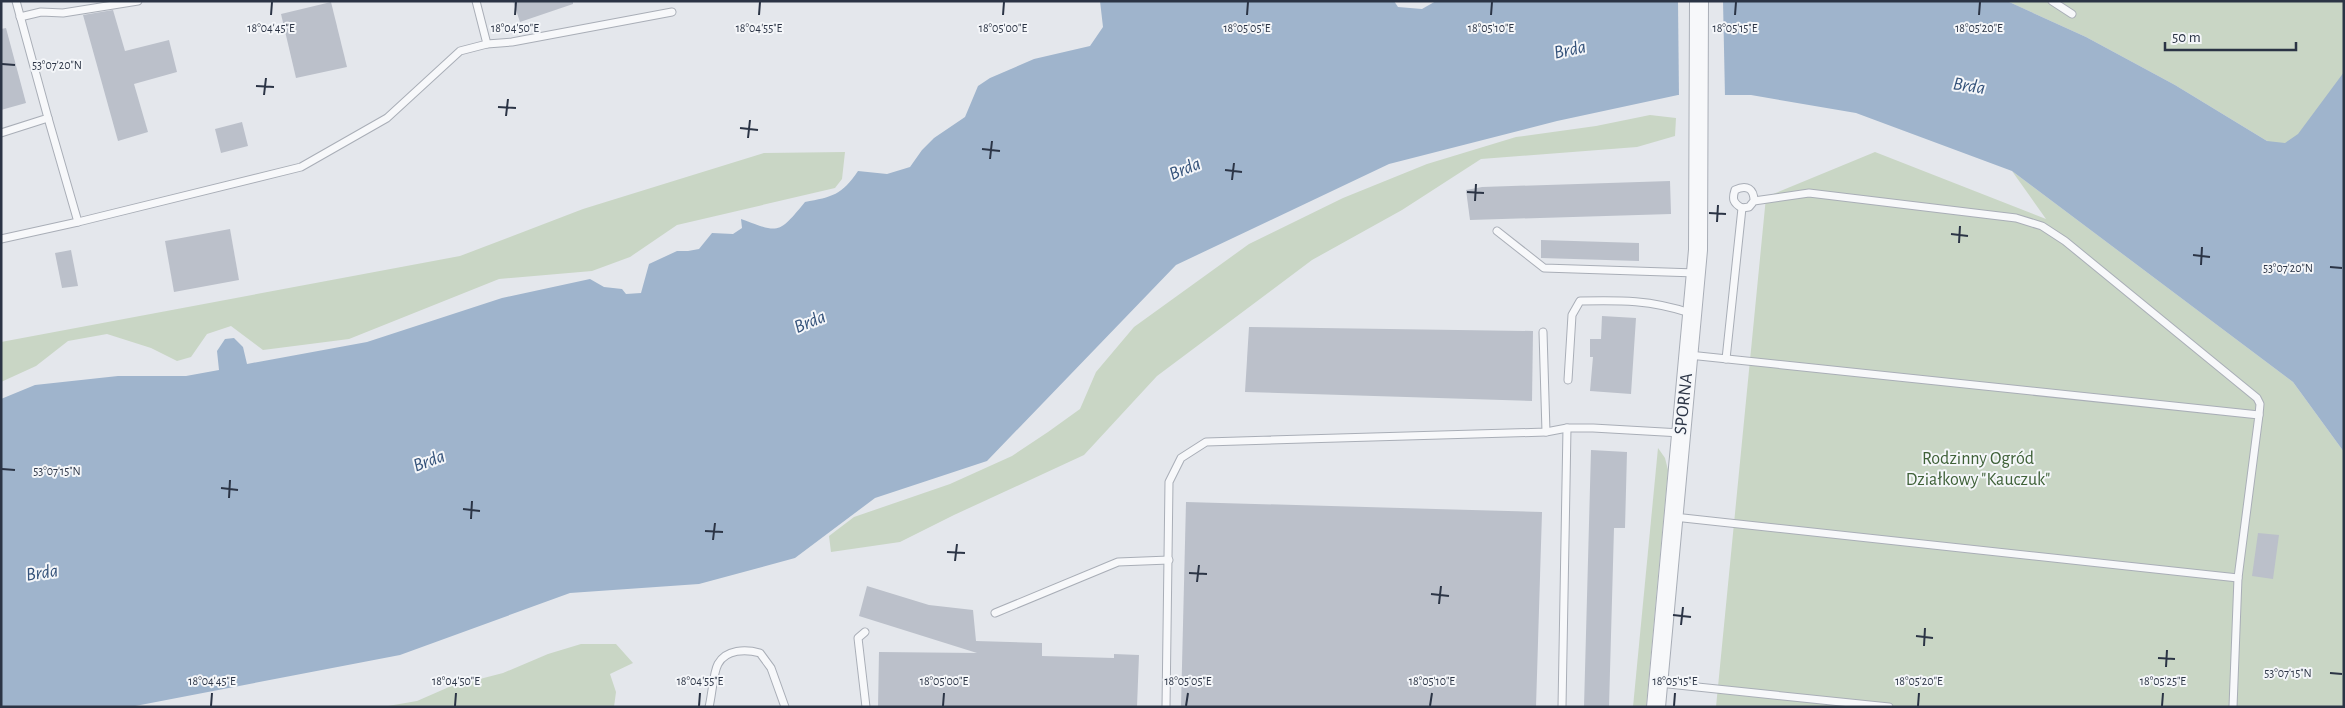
<svg xmlns="http://www.w3.org/2000/svg" width="2345" height="708" viewBox="0 0 2345 708" font-family="'Alegreya Sans',sans-serif">
<style>
.green{fill:#c9d6c5}
.water{fill:#9fb4cc}
.pier{fill:#e4e7ec}
.building{fill:#bbc0ca}
.lines{fill:none;stroke-linecap:round;stroke-linejoin:round}
.service-casing{stroke:#a9aeb7;stroke-width:9}
.tertiary-casing{stroke:#a9aeb7;stroke-width:20}
.service{stroke:#f7f8fa;stroke-width:7}
.tertiary{stroke:#f7f8fa;stroke-width:18}
.ticks{fill:none;stroke:#2b3445;stroke-width:2}
.labels{text-anchor:middle;dominant-baseline:central;stroke-width:4;stroke-linejoin:round;paint-order:stroke}
.street-label{font-size:18px;fill:#2b3445;stroke:#f4f6f9}
.park-label{font-size:18px;fill:#3f6138;stroke:#f4f6f9}
.water-label{font-size:19px;font-style:italic;fill:#34527a;stroke:#f4f6f9}
.ticks-label{font-size:12px;text-anchor:middle;fill:#2b3445;stroke:#f4f6f9;stroke-width:4;stroke-linejoin:round;paint-order:stroke}
</style>
<rect width="100%" height="100%" fill="#e4e7ec"/>
<g class="green">
<polygon points="2007,1 2344,1 2344,198 2267,141 2175,85 2086,37"/>
<polygon points="1650,115 1676,118 1675,136 1637,147 1481,159 1402,210 1312,260 1157,376 1084,455 954,515 900,542 831,552 829,536 854,517 950,484 1012,456 1048,432 1080,409 1096,372 1134,327 1249,244 1343,198 1427,164 1516,137 1596,126"/>
<polygon points="845,152 842,179 835,188 677,225 630,257 592,271 499,279 349,339 263,350 231,326 207,334 191,357 177,361 151,348 107,334 68,341 36,366 1,382 1,342 460,256 583,209 764,153"/>
<polygon points="1875,152 2046,219 2012,171 2293,382 2344,452 2344,707 1716,707 1766,197"/>
<polygon points="1658,448 1665,458 1668,470 1646,707 1633,707"/>
<polygon points="581,644 616,644 633,663 610,674 616,692 614,707 382,707 417,701 449,687 503,673 548,654"/>
</g>
<path class="water" d="M1100,1H1394L1398,7L1422,9L1436,1H2007L2086,37L2175,85L2267,141L2285,143L2298,134L2344,72V452L2293,382L2012,171L1856,113L1751,95H1678L1557,121L1389,164L1176,265L987,461L875,498L795,558L699,584L570,593L400,655L130,707H1V399L35,385L118,376H186L219,370L217,351L225,339L234,338L243,347L247,364L367,342L502,298L590,279L604,287L622,289L626,294L641,293L649,264L677,251H688L699,249L712,233L733,234L742,228L741,219C779,233 778,235 805,202C832,197 842,195 858,171L887,174L910,167L922,150L934,138L965,117L978,86L990,78L1034,59L1090,46L1103,27Z"/>
<polygon class="pier" points="1678,1 1723,1 1725,97 1679,97"/>
<g class="building">
<polygon points="513,1 573,1 573,4 520,22"/>
<polygon points="331,2 347,67 296,78 281,14"/>
<polygon points="113,10 125,51 169,40 177,72 134,84 148,132 118,141 83,15"/>
<polygon points="6,28 26,103 1,110 1,29"/>
<polygon points="242,122 248,146 221,153 215,129"/>
<polygon points="1670,181 1671,214 1470,220 1466,190 1482,187"/>
<polygon points="230,229 239,280 174,292 165,241"/>
<polygon points="1541,240 1639,243 1639,261 1541,258"/>
<polygon points="71,250 78,286 62,288 55,253"/>
<polygon points="1602,316 1636,318 1631,394 1590,391 1593,357 1590,357 1590,339 1601,339"/>
<polygon points="1249,327 1533,331 1532,401 1245,392"/>
<polygon points="1591,450 1627,452 1625,528 1614,528 1609,707 1584,707"/>
<polygon points="1186,502 1542,512 1536,707 1181,707"/>
<polygon points="2258,533 2279,535 2273,579 2252,576"/>
<polygon points="867,586 929,605 973,610 976,641 1042,643 1042,656 1114,658 1114,654 1139,655 1137,707 878,707 879,652 977,653 859,616"/>
</g>
<g class="lines">
<defs>
<g id="service">
<polyline points="2052,1 2072,14"/>
<polyline points="20,17 41,12 63,13 138,1"/>
<polyline points="487,44 512,42 672,12"/>
<polyline points="48,118 78,222 301,167 387,118 460,51 487,44 476,1"/>
<polyline points="1,133 48,118 16,1"/>
<path d="M1754,201C1754,189 1747,184 1735,190C1732,199 1733,203 1742,208L1749,207L1754,201L1809,193L2016,218L2042,226L2065,241L2257,398L2260,404L2259,415"/>
<polyline points="1497,231 1544,268 1696,273"/>
<polyline points="1,239 78,222"/>
<polyline points="1543,332 1546,432"/>
<polyline points="1726,359 1742,208"/>
<path d="M1568,380L1572,315L1580,301C1621,300 1651,300 1690,313"/>
<polyline points="1674,517 2238,578 2259,415 1689,355"/>
<polyline points="995,613 1118,562 1169,560"/>
<polyline points="865,632 858,638 866,707"/>
<polyline points="1659,683 1889,707"/>
<path d="M709,707C712,696 713,673 718,664C726,649 746,649 760,653L771,668L785,707"/>
<polyline points="1166,707 1169,482 1181,458 1206,442 1546,432 1567,428 1593,428 1681,433"/>
<polyline points="1562,707 1567,428"/>
<polyline points="2233,707 2238,578"/>
</g>
<polyline id="tertiary" points="1656,707 1698,250 1699,1"/>
</defs>
<use href="#service" class="service-casing"/>
<use href="#tertiary" class="tertiary-casing"/>
<use href="#service" class="service"/>
<use href="#tertiary" class="tertiary"/>
</g>
<path class="ticks" d="M271,15L272,2M515,15L516,2M759,15L760,2M1003,15L1004,2M1247,15L1248,2M1491,15L1492,2M1735,15L1736,2M1979,15L1980,2M2,64L15,65M256,86L274,87M264,95L266,78M498,107L516,108M506,116L508,99M740,128L758,130M748,138L750,120M982,149L1000,151M990,159L992,141M1225,170L1242,172M1232,180L1234,163M1467,192L1484,193M1475,201L1476,184M1709,213L1726,214M1717,222L1718,205M1951,234L1968,236M1959,243L1960,226M2193,255L2210,257M2201,265L2202,247M2330,267L2342,268M2,469L15,470M221,488L238,490M229,498L230,480M463,509L480,511M471,519L472,501M705,531L723,532M713,540L715,523M947,552L965,553M955,561L957,544M1189,573L1207,574M1197,582L1199,565M1431,594L1449,596M1439,604L1441,586M1673,615L1691,617M1681,625L1683,607M1916,636L1933,638M1924,646L1925,628M2158,658L2175,659M2166,667L2167,650M2330,673L2342,674M211,706L212,693M455,706L456,693M699,706L700,693M943,706L944,693M1186,706L1188,693M1430,706L1432,693M1674,706L1675,693M1918,706L1919,693M2162,706L2163,693"/>
<g class="labels">
<g class="street-label">
<text transform="translate(1684 404) rotate(-84)">SPORNA</text>
</g>
<g class="park-label">
<text x="1978" y="459">Rodzinny Ogród<tspan x="1978" dy="21">Działkowy "Kauczuk"</tspan></text>
</g>
<g class="water-label">
<text transform="translate(1570 50) rotate(-12)">Brda</text>
<text transform="translate(1969 86) rotate(9)">Brda</text>
<text transform="translate(1185 169) rotate(-22)">Brda</text>
<text transform="translate(810 322) rotate(-22)">Brda</text>
<text transform="translate(429 461) rotate(-20)">Brda</text>
<text transform="translate(42 573) rotate(-8)">Brda</text>
</g>
</g>
<g class="ticks-label">
<text x="271" y="32">18°04'45"E</text>
<text x="515" y="32">18°04'50"E</text>
<text x="759" y="32">18°04'55"E</text>
<text x="1003" y="32">18°05'00"E</text>
<text x="1247" y="32">18°05'05"E</text>
<text x="1491" y="32">18°05'10"E</text>
<text x="1735" y="32">18°05'15"E</text>
<text x="1979" y="32">18°05'20"E</text>
<text x="57" y="69">53°07'20"N</text>
<text x="2288" y="272">53°07'20"N</text>
<text x="57" y="475">53°07'15"N</text>
<text x="2288" y="677">53°07'15"N</text>
<text x="212" y="685">18°04'45"E</text>
<text x="456" y="685">18°04'50"E</text>
<text x="700" y="685">18°04'55"E</text>
<text x="944" y="685">18°05'00"E</text>
<text x="1188" y="685">18°05'05"E</text>
<text x="1432" y="685">18°05'10"E</text>
<text x="1675" y="685">18°05'15"E</text>
<text x="1919" y="685">18°05'20"E</text>
<text x="2163" y="685">18°05'25"E</text>
</g>
<rect width="2345" height="708" fill="none" stroke="#2b3445" stroke-width="5"/>
<path d="M2165 42v8h131v-8" fill="none" stroke="#2b3445" stroke-width="2.5"/>
<text x="2172" y="42" font-size="15" fill="#2b3445" stroke="#f4f6f9" stroke-width="4" paint-order="stroke">50 m</text>
</svg>
